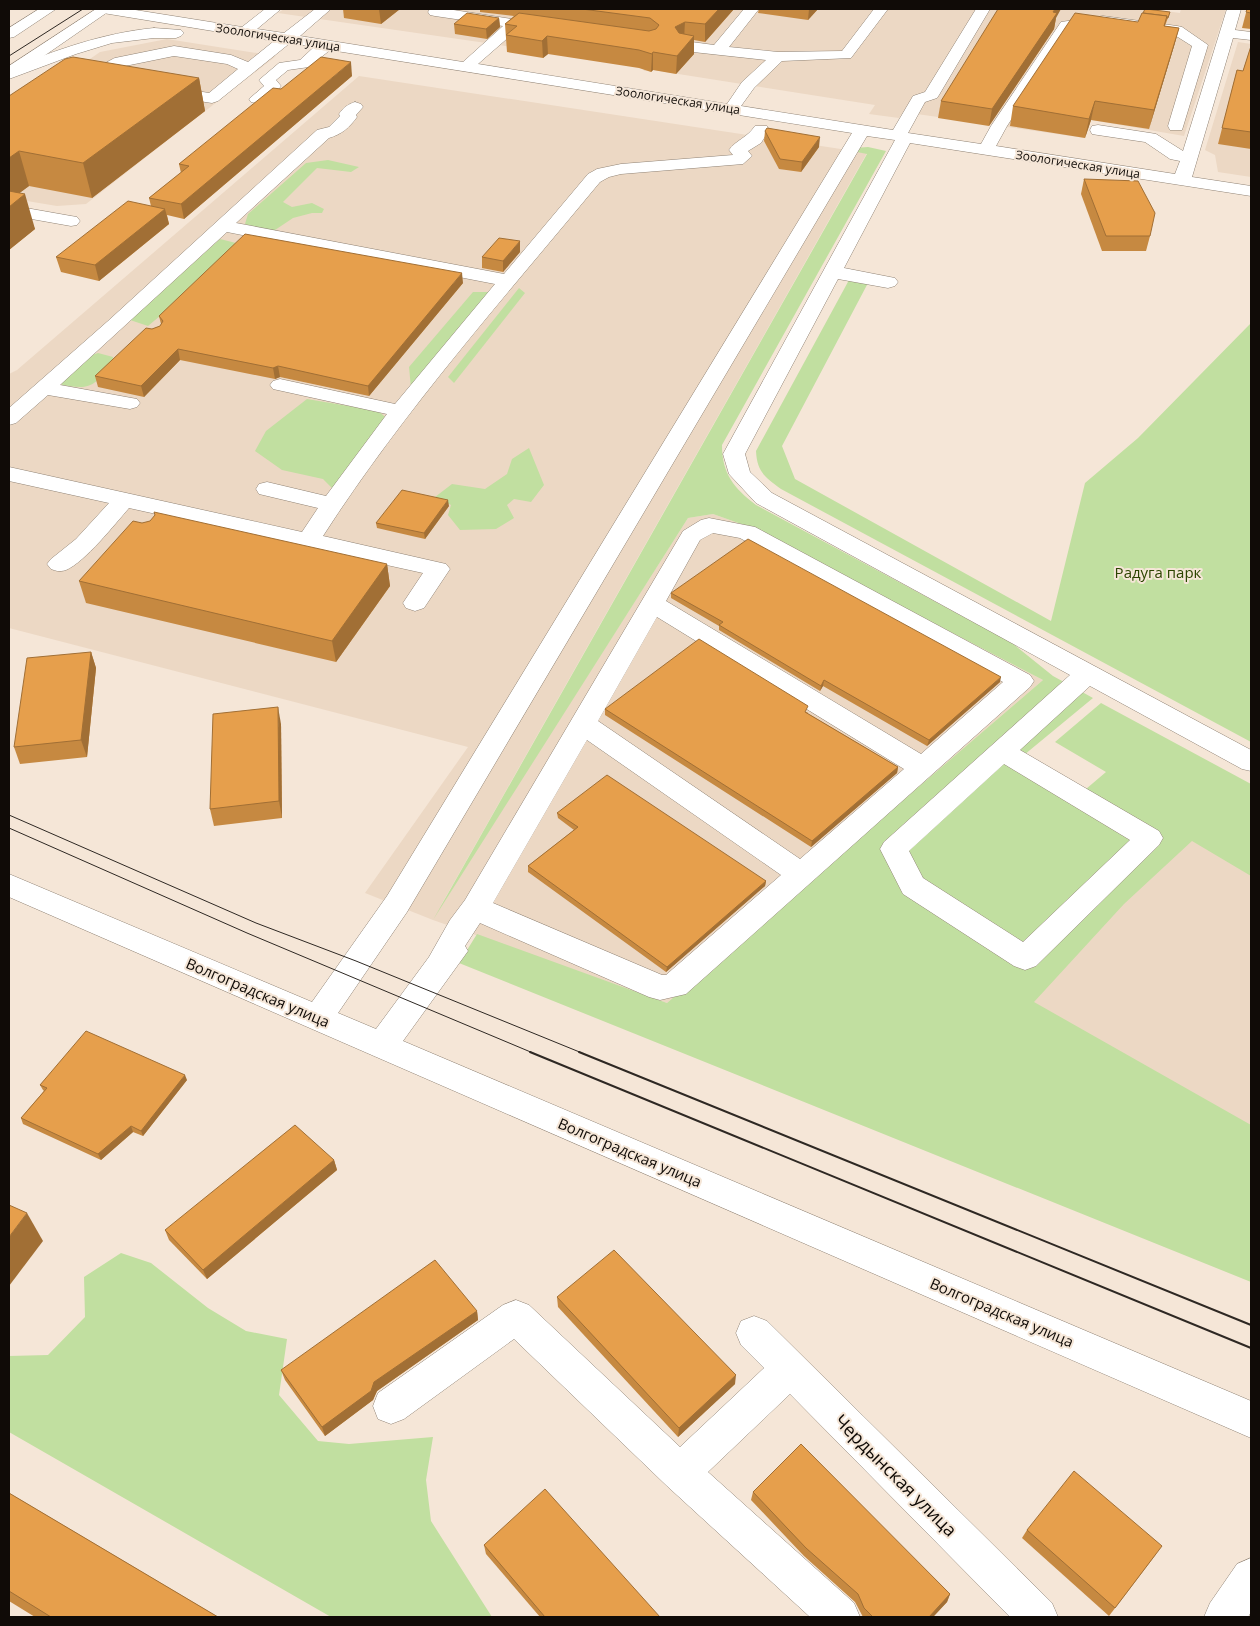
<svg xmlns="http://www.w3.org/2000/svg" width="1260" height="1626" viewBox="0 0 1260 1626" font-family="'Open Sans',sans-serif">
<style>
.built{fill:#ecd8c4}
.green{fill:#c1dfa0}
.lines{fill:none;stroke-linecap:round;stroke-linejoin:round}
.minor-casing{stroke:#908375;stroke-width:1}
.major-casing{stroke:#908375;stroke-width:1}
.minor{fill:#fff;fill-rule:evenodd}
.major{fill:#fff;fill-rule:evenodd}
.tram-far1{stroke:#2e2823;stroke-width:1}
.tram{stroke:#2e2823;stroke-width:2}
.wall{fill:#c68941}
.shaded-wall{fill:#a16f35}
.building{fill:#e69f4c;stroke:#a16f35}
.labels{text-anchor:middle;dominant-baseline:central;stroke-width:4;stroke-linejoin:round;paint-order:stroke}
.far-street-label{font-size:12px;fill:#100b07;stroke:#f5e6d7}
.park-label{font-size:15px;fill:#2c4400;stroke:#f5e6d7}
.street-label{font-size:15px;fill:#100b07;stroke:#f5e6d7}
.near-street-label{font-size:18px;fill:#100b07;stroke:#f5e6d7}
</style>
<rect width="100%" height="100%" fill="#f5e6d7"/>
<g class="built">
<polygon points="284,9 1152,9 1180,13 1181,9 1226,9 1184,136 1091,120 1085,138 903,112 899,118 869,114 875,105 653,70 644,71 643,68 493,44 278,13"/>
<polygon points="167,39 276,56 86,204 57,206 9,198 9,115 100,52"/>
<polygon points="1238,42 1251,44 1251,177 1218,172 1215,155 1205,150"/>
<polygon points="359,76 867,153 440,907 688,518 713,514 744,525 1043,680 667,1003 433,920 365,893 468,747 9,628 9,374 17,370"/>
<polygon points="1230,780 1251,791 1251,1145 1015,1001"/>
</g>
<g class="green">
<path d="M868,147L886,151L722,445C722,474 734,488 756,505L1012,643L1053,676L1093,698L1024,755L1086,789L1106,772L1055,742L1101,703L1251,784V876L1192,841L1124,904L1034,1002L1251,1125V1282L459,963L477,934L667,1003L1043,680L744,525L713,514L688,518L433,920L867,154L852,151L854,148Z"/>
<polygon points="328,160 359,167 351,172 317,168 283,202 292,207 312,203 324,209 322,213 312,213 293,218 275,230 264,231 245,224 248,214 306,163"/>
<polygon points="220,239 240,244 185,295 148,326 130,320"/>
<path d="M849,280L868,283L782,446L795,479L1051,621L1085,483L1138,438L1251,323V742L781,489C765,477 757,472 756,451Z"/>
<polygon points="519,288 525,293 454,383 448,377"/>
<polygon points="473,292 491,292 411,388 409,367"/>
<path d="M98,353L113,357L112,366C92,386 92,390 62,385L61,380L89,356Z"/>
<polygon points="307,399 378,411 389,420 335,491 323,479 282,470 255,451 266,431"/>
<polygon points="529,448 544,485 531,502 514,499 507,505 514,518 496,529 460,530 448,515 451,505 435,497 452,484 485,489 507,474 512,459"/>
<polygon points="121,1253 151,1263 208,1308 246,1331 287,1339 279,1395 318,1441 349,1444 433,1437 426,1480 431,1521 492,1617 331,1617 9,1432 9,1356 48,1355 85,1317 84,1277"/>
</g>
<g class="lines">
<defs>
<g id="minor">
<path d="M96,9H129L242,27L265,9H281L257,29L284,33L315,9H331L300,36L463,62L503,26L435,16L430,15L428,12L430,9H447L544,24L549,25L551,28L549,31L544,32L518,29L478,64L727,104L742,82L766,60L684,51L679,49L676,46L679,43L684,41L714,45L744,9H759L729,47L778,52L842,51L874,9H888L851,58L782,61L754,88L741,106L893,130L913,96L925,92L976,9H990L939,95L937,98L925,102L908,133L981,144L991,126L1061,22L1103,16L1177,26L1182,27L1208,45L1182,130H1170L1168,126L1192,46L1173,34L1103,24L1071,29L1007,126L996,146L1175,174L1180,161L1170,159L1145,142L1098,135L1092,134L1090,130L1092,126L1098,125L1150,133L1156,134L1183,151L1227,9H1241L1235,30L1251,32V40L1233,38L1192,177L1251,186V196L910,143L844,268L895,278L898,282L895,286L888,288L838,279L745,454L750,472L772,493L1251,750V771L1242,769L1090,686L1020,750L1159,831L1163,838L1159,845L1036,966L1025,970L1014,966L903,894L880,849L884,842L1070,675L756,503L729,474L723,454L895,140L867,136L407,912L338,1013L376,1029L429,957L450,920L465,900L683,531L701,520L709,518L755,527L1030,675L1034,681L1030,687L686,994L660,1000L649,997L480,923L465,946L468,951L403,1041L1251,1401V1438L9,897V874L312,1002L387,896L852,133L330,50L309,67L288,70L276,80L281,86C274,95 263,105 251,102L249,99L264,86L259,80L279,63L300,60L314,47L290,43L218,101L212,103L166,96L160,94L158,91L160,88L166,86L209,93L238,69L227,64L174,56L120,67L98,82L83,87L77,85L75,82C77,79 110,60 115,58L174,46L231,55L248,62L274,41L103,13L98,12ZM713,533L740,538L1003,682L921,754L666,601L700,540ZM657,617L904,769L800,859L598,721ZM587,740L781,875L666,975H662L493,903ZM1004,764L1130,840L1023,942L923,878L909,851Z"/>
<path d="M154,28L181,30L184,33L181,36L176,38H154L112,43L76,54L9,79V69C56,50 103,33 154,28Z"/>
<path d="M355,102L361,104L363,107L356,115L357,117C349,128 342,134 329,138L236,223L504,274L588,174L597,169L621,164L733,155L729,150C736,140 747,138 755,126H767L769,130L761,143L748,151L752,156L743,164L621,174L609,177L600,182C505,297 404,410 323,536L446,564L450,569L424,608L415,611L406,608L403,603L423,573L129,508C115,524 85,562 66,570C60,572 56,571 51,569L47,564L51,559L76,539L109,503L9,481V467L302,532L318,508L259,494L256,489L259,484L267,482L326,496L387,414L273,389L270,385L273,381L280,379L395,404L495,284L227,232L60,385L137,399L140,403L137,407L130,409L48,395L16,423L9,425V408L108,321L317,130L329,127L340,116L339,114C343,108 348,104 355,102Z"/>
<polygon points="9,205 71,216 77,217 80,221 77,225 71,226 9,215"/>
<polygon points="516,1300 529,1305 680,1447 764,1368 741,1345 736,1333 741,1321 754,1316 767,1321 1052,1603 1058,1617 1010,1617 790,1394 708,1472 854,1603 860,1617 810,1617 667,1486 514,1339 404,1419 391,1424 378,1419 373,1406 378,1393 503,1305"/>
<polygon points="1251,1558 1251,1612 1248,1617 1204,1617 1210,1603 1237,1564"/>
</g>
<g id="major">
<polygon points="39,9 56,9 14,37 9,38 9,28"/>
<polygon points="96,9 112,9 15,76 9,78 9,66"/>
</g>
</defs>
<use href="#minor" class="minor-casing"/>
<use href="#major" class="major-casing"/>
<use href="#minor" class="minor"/>
<use href="#major" class="major"/>
<g class="tram-far1">
<polyline points="9,56 83,9"/>
<polyline points="9,815 256,923 356,961 582,1053"/>
<polyline points="9,828 247,933 533,1053"/>
</g>
<g class="tram">
<polyline points="530,1052 1251,1348"/>
<polyline points="579,1052 1251,1325"/>
</g>
</g>
<g class="wall">
<polygon points="343,9 400,9 381,24 344,18"/>
<polygon points="480,9 742,9 741,10 734,9 705,42 694,40 694,54 676,74 653,70 651,72 639,68 548,54 543,58 507,52 505,24 514,16 480,12"/>
<polygon points="759,9 818,9 808,20 758,13"/>
<polygon points="1247,9 1251,9 1251,29 1242,28"/>
<polygon points="1170,12 1165,26 1179,28 1174,46 1149,129 1091,120 1085,138 1010,126 1013,106 1138,22"/>
<polygon points="499,18 500,27 487,39 455,34 454,24"/>
<polygon points="1056,18 1054,29 989,126 938,118 941,101"/>
<polygon points="1251,46 1251,149 1218,144 1237,70 1243,71"/>
<polygon points="352,76 184,219 167,215 169,224 99,281 61,272 56,257 151,206 149,198 181,173 179,164 281,89"/>
<polygon points="199,78 205,111 92,198 29,186 19,193 35,229 9,250 9,96"/>
<polygon points="765,131 819,147 801,172 779,169 764,141"/>
<polygon points="1084,179 1150,236 1146,251 1102,251 1081,194"/>
<polygon points="520,252 503,272 482,268 482,257"/>
<polygon points="463,283 369,396 280,377 275,379 180,360 144,397 98,387 95,376 152,329 160,326 161,324 159,316"/>
<polygon points="449,506 425,539 377,528 376,523"/>
<polygon points="387,564 390,586 336,662 86,603 79,581"/>
<polygon points="671,593 1000,682 927,746 823,686 820,691 719,630 719,626 671,598"/>
<polygon points="91,652 96,668 87,757 20,764 14,747"/>
<polygon points="605,709 808,712 807,713 898,767 897,773 811,847 605,715"/>
<polygon points="281,724 282,818 214,826 210,809"/>
<polygon points="557,813 766,881 765,886 666,972 528,872 528,866 574,830 558,818"/>
<polygon points="187,1080 143,1136 133,1132 101,1160 23,1124 21,1118 44,1091 43,1090 40,1085"/>
<polygon points="334,1160 337,1170 207,1279 169,1240 165,1230"/>
<polygon points="557,1297 735,1384 678,1437 558,1307"/>
<polygon points="477,1311 478,1320 377,1391 373,1400 325,1436 285,1380 281,1370"/>
<polygon points="753,1492 950,1594 947,1602 933,1617 863,1617 855,1602 804,1556 751,1500"/>
<polygon points="9,1493 218,1617 35,1617 9,1601"/>
<polygon points="1027,1530 1156,1554 1109,1616 1022,1538"/>
<polygon points="484,1545 660,1617 540,1617 486,1554"/>
</g>
<g class="shaded-wall">
<polygon points="379,9 400,9 381,24"/>
<polygon points="719,9 734,9 705,42 705,24"/>
<polygon points="809,9 818,9 808,20"/>
<polygon points="1055,9 1061,9 1056,18 1054,29 989,126 992,109"/>
<polygon points="499,18 500,27 487,39 486,29"/>
<polygon points="685,22 684,39 675,45 675,27"/>
<polygon points="1179,28 1174,46 1149,129 1154,110"/>
<polygon points="547,36 548,54 543,58 542,41"/>
<polygon points="694,36 694,54 676,74 677,56"/>
<polygon points="653,52 653,70 651,72 652,54"/>
<polygon points="351,62 352,76 184,219 181,204"/>
<polygon points="199,78 205,111 92,198 83,163"/>
<polygon points="1095,101 1091,120 1085,138 1089,119"/>
<polygon points="820,137 819,147 801,172 802,162"/>
<polygon points="19,151 29,186 9,201 9,158"/>
<polygon points="25,194 35,229 9,250 9,207"/>
<polygon points="165,209 169,224 99,281 95,265"/>
<polygon points="520,241 520,252 503,272 503,261"/>
<polygon points="462,273 463,283 369,396 368,386"/>
<polygon points="178,349 180,360 144,397 141,386"/>
<polygon points="278,366 280,377 275,379 273,368"/>
<polygon points="448,500 449,506 425,539 424,533"/>
<polygon points="387,564 390,586 336,662 332,641"/>
<polygon points="91,652 96,668 87,757 81,740"/>
<polygon points="1001,677 1000,682 927,746 929,740"/>
<polygon points="824,680 823,686 820,691 821,686"/>
<polygon points="278,707 281,724 282,818 279,801"/>
<polygon points="898,767 897,773 811,847 812,841"/>
<polygon points="766,881 765,886 666,972 667,967"/>
<polygon points="185,1075 187,1080 143,1136 141,1131"/>
<polygon points="131,1126 133,1132 101,1160 98,1154"/>
<polygon points="334,1160 337,1170 207,1279 203,1270"/>
<polygon points="27,1213 43,1241 9,1286 9,1237"/>
<polygon points="477,1311 478,1320 377,1391 373,1400 325,1436 322,1427 374,1382"/>
<polygon points="736,1375 735,1384 678,1437 679,1428"/>
<polygon points="950,1594 947,1602 933,1617 929,1617"/>
</g>
<g class="building">
<polygon points="582,9 719,9 705,24 685,22 675,27 679,33 694,36 677,56 653,52 652,54 639,50 547,36 542,41 506,35 517,26 505,24 519,13 649,31 656,29 659,25 650,18"/>
<polygon points="998,9 1055,9 1053,12 1057,13 992,109 941,101"/>
<polygon points="1145,9 1146,9 1170,12 1168,18 1167,18 1167,16 1143,13"/>
<polygon points="1247,9 1251,9 1251,13 1246,12"/>
<polygon points="467,13 499,18 486,29 454,24"/>
<polygon points="1075,13 1138,22 1142,13 1167,16 1164,26 1179,28 1154,110 1095,101 1089,119 1013,106"/>
<polygon points="1251,46 1251,132 1222,128 1237,70 1243,71"/>
<polygon points="73,57 199,78 83,163 19,151 9,158 9,96 65,59"/>
<polygon points="321,57 351,62 181,204 149,198 189,166 179,164 273,88 281,89"/>
<polygon points="767,128 820,137 802,162 780,159 765,131"/>
<polygon points="1084,179 1138,181 1155,213 1150,236 1106,236"/>
<polygon points="9,191 25,194 9,207"/>
<polygon points="128,201 165,209 95,265 56,257"/>
<polygon points="245,234 462,273 368,386 278,366 273,368 178,349 141,386 95,376 146,328 152,329 160,326 163,321 159,316"/>
<polygon points="499,238 520,241 503,261 482,257"/>
<polygon points="402,490 448,500 424,533 376,523"/>
<polygon points="154,512 387,564 332,641 79,581 133,521 142,523 150,521 155,515"/>
<polygon points="748,539 1001,677 929,740 824,680 821,686 719,625 723,622 671,593"/>
<polygon points="699,639 808,706 805,712 898,767 812,841 605,709"/>
<polygon points="91,652 81,740 14,747 27,658"/>
<polygon points="278,707 279,801 210,809 213,714"/>
<polygon points="607,775 766,881 667,967 528,866 578,827 557,813"/>
<polygon points="86,1031 185,1075 141,1131 131,1126 98,1154 21,1118 47,1088 40,1085"/>
<polygon points="295,1125 334,1160 203,1270 165,1230"/>
<polygon points="9,1205 27,1213 9,1237"/>
<polygon points="614,1250 736,1375 679,1428 557,1297"/>
<polygon points="435,1260 477,1311 374,1382 371,1391 322,1427 281,1370"/>
<polygon points="801,1444 950,1594 929,1617 873,1617 864,1608 858,1594 806,1548 753,1492"/>
<polygon points="1074,1471 1162,1546 1115,1608 1027,1530"/>
<polygon points="545,1489 660,1617 545,1617 484,1545"/>
<polygon points="9,1493 218,1617 51,1617 9,1591"/>
</g>
<g class="labels">
<g class="far-street-label">
<text transform="translate(278 37) rotate(9)">Зоологическая улица</text>
<text transform="translate(678 100) rotate(9)">Зоологическая улица</text>
<text transform="translate(1078 164) rotate(9)">Зоологическая улица</text>
</g>
<g class="park-label">
<text x="1158" y="572">Радуга парк</text>
</g>
<g class="street-label">
<text transform="translate(258 992) rotate(23)">Волгоградская улица</text>
<text transform="translate(630 1152) rotate(23)">Волгоградская улица</text>
<text transform="translate(1002 1312) rotate(23)">Волгоградская улица</text>
</g>
<g class="near-street-label">
<text transform="translate(896 1475) rotate(45)">Чердынская улица</text>
</g>
</g>
<rect width="1260" height="1626" fill="none" stroke="#100b07" stroke-width="20"/>
</svg>
